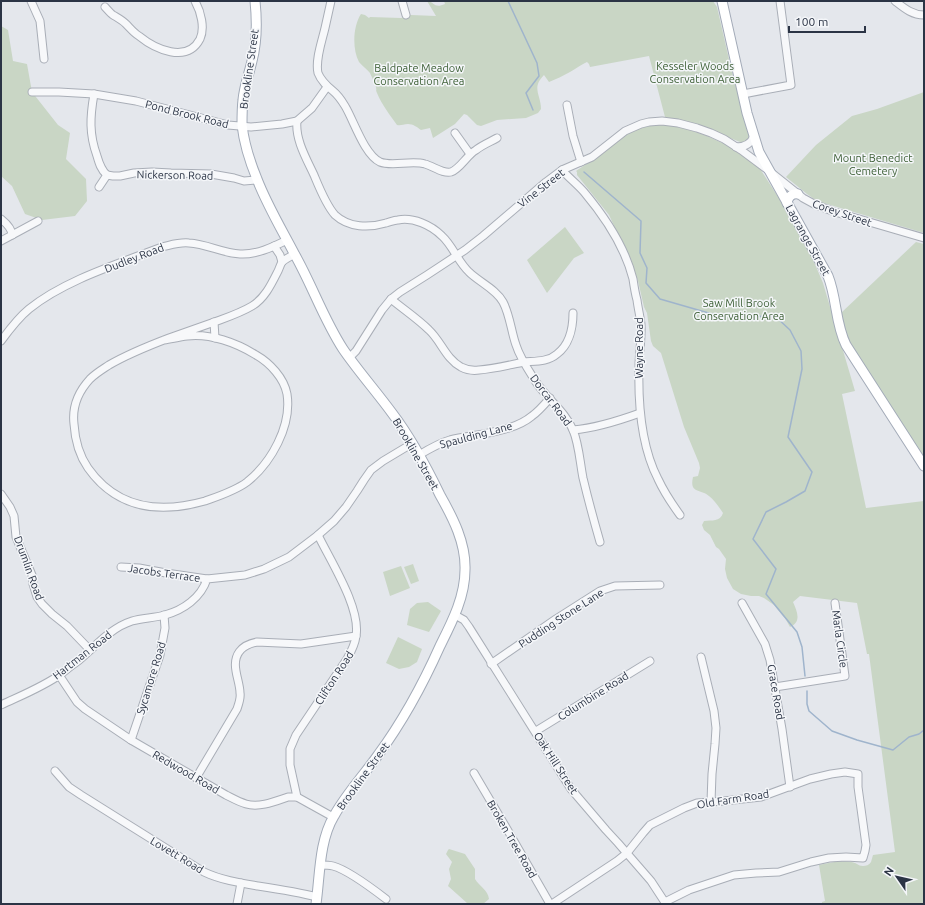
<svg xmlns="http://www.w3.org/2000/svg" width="925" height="905" viewBox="0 0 925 905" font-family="Ubuntu,sans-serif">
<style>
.green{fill:#c9d6c5}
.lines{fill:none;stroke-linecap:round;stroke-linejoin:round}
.stream{stroke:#9fb4cc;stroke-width:1.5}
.minor-casing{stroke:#a9aeb7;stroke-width:9}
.major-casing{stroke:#a3abb8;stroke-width:11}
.minor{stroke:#f7f8fa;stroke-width:7}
.major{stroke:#fff;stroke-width:9}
.labels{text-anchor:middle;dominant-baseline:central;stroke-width:3;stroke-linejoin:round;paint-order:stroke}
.park-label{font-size:11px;fill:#3f6138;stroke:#f4f6f9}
.street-label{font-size:11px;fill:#2b3445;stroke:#f4f6f9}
</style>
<rect width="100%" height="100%" fill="#e4e7ec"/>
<g class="green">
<path d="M427,1C435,2 434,9 445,4L444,1H713L717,7L731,68L749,135C748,141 746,143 740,142L703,127L665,117L649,56L590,67L589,64L587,62C580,65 576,69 570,72C563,76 556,79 549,82L544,75C531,88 541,95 541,109L538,113L526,118L497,120L481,126L477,125L467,115L464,114L455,124L433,138L430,128L421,130C417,127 413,124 408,124C403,124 401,126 397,125C390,115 382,105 377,93C375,88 377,93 376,87C376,86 371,75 370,73C367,69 362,66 359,62C352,49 353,26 361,14L365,15L369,18L370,17L401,18L411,15L436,16Z"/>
<polygon points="1,26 8,30 13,61 27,64 32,92 58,125 70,133 66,159 86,179 87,201 75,216 42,220 25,214 12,186 1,176"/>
<polygon points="924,92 924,233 817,201 807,194 786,177 816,145 852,116 877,109"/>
<path d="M667,124L693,131L707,136L720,142L750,153L803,236L823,283L855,391L842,394L866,508L924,501V904H822V902L825,901L819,865C829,863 841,860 851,862C856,862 858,866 863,866C866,866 869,865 871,862L873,855L895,852L869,654H867L857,603L800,596L793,602C797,611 802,622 790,627L785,618L782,615L774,605L764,598L759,596H751L741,594L733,589L727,578L725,569L726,559L719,549L716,547L710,535L704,530L702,525L704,521C712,520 720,522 723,513C719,507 714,500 709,496C701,489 689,494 693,477L698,476L700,468L699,463L684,427L661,353L653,346L651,341L647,313L644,307L638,281L633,266L609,215L577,175V172L576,171L610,148V146L629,133L645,125Z"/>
<polygon points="565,227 584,253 574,258 547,293 527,260"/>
<polygon points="916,242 924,244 924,458 855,354 847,338 841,313"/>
<polygon points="413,564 419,581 411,584 404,567"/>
<polygon points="401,566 410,588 390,596 383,572"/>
<polygon points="428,602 441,611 429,632 407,625 410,609 417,603"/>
<polygon points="398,637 422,649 417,662 409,667 399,669 386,663"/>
<path d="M449,849L465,854L475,869V879C479,886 488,890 489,899L483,904H470L467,903L448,886L451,879L449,869L452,862L446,854L448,850Z"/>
</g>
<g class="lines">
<g class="stream">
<polyline points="508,1 537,63 539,76 526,93 533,110"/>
<polyline points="584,172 641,221 640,253 647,268 646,283 660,299 712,314 776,317 790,330 801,351 802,369 788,437 812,472 805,491 786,502 766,512 753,539 776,569 766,594 797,632 802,647 805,676"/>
<polyline points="807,691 807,704 809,711 832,731 857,740 893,750 909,737 919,734 924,730"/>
</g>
<defs>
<g id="minor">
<polyline points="31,1 40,21 44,59"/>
<path d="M331,1C329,10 327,19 325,28C322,41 315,60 318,73C321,81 327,86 333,91C338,95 342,101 345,106C354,121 364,154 380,162C392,167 411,160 425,164C433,166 443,174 451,172C460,169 467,155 476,150C482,145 490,142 497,138"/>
<polyline points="402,1 406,15"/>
<path d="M895,1C904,8 912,15 924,15"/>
<path d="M105,7C107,9 110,13 113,15C118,18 122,20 126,24C130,28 134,33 139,36C155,49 187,64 200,39C205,28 201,12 195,1"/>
<polyline points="32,92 59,92 94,94 136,101 228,125 251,127 282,124 297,121 312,108 327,87"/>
<path d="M94,94C90,117 89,134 97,156C99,163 101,170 107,175"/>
<polyline points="743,94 791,85 780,1"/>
<polyline points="567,105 573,136 581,162"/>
<path d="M297,121C295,139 306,158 314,175C319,187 326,205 335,215C349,228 369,228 386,223C390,222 394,220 398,220C413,217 431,225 442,236C453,246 458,262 469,272C479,282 496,289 503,302C510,315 511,331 516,345C520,358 529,371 536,382C547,399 565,411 573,430C579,444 580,463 583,478C588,499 594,521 600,542"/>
<polyline points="455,133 470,154"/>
<path d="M736,147C745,147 751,144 754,136"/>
<path d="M562,170C569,178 577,184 584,192C605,217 625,247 633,279C634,286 635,293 637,300C638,308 640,316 641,324C642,338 639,352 639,366C638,403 641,446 658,479C664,492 672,504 680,515"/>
<polyline points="99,187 107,175 113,176 120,176 134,173 152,172 171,173 211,174 234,178 244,181 257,180"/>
<path d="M1,219C6,223 12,229 12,235"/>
<polyline points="1,241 38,221"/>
<polyline points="274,246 280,255 282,262"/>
<path d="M391,299C403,309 418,319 429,330C441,341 446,359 461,367C467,370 473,371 479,370C494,369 509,365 524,362C535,361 548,362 557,354C569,345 573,328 573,313"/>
<polyline points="214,322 215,338"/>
<path d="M164,340C171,339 179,337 187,336C210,333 237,343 256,355C270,363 284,378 287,394C292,426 271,463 247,482C235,491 219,496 205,501C159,514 117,509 88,468C79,455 75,440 74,424C72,407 78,392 90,379C96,373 103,369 109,365C128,354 148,346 169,338C186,332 203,326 220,320C231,316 242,312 252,306C264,299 271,285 277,273C279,270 280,265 282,262C285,259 291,256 295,254"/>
<path d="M1,341C9,330 18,318 29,309C65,280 118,264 162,247C171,245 179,242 189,243C207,244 222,253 240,254C256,255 273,247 287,240"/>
<polyline points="349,358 356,351 382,310 391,299 400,292 427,275 465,250 483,236 546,182 562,170 592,157 625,131 641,124 649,122 662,121 678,123 697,128 711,133 724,139 741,150 768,170 803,198 814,204 835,212 924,238"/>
<path d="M573,430C596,428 618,421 640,413"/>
<path d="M419,455C429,449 439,443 450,440C475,434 512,433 532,416C539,411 544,405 550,398"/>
<polyline points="1,494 10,507 14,516 16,537 32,575 33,584 37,597 42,604 52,614 67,626 90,650"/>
<polyline points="121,567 139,568 166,573 207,579"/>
<polyline points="742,603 765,644 770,660 782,729 790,787"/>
<polyline points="455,615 464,620 469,627 571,789 606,830 618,843 651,881 666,904"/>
<polyline points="701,657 714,711 716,728 715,744 712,774 711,802"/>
<polyline points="491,664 556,619 600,591 615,586 660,585"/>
<path d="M59,675L77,702L85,709L131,740L226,795C232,798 239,802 246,804C260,808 276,801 288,797H297L333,817"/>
<polyline points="775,687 845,676 835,603"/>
<path d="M1,705C20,696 43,687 61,674C66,670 72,665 78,661C95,647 110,628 132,621C142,618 154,618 165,615C183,610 201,598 207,579L245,575L264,569L289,557L318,535L334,521L346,507L357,491L364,480L371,470L383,461L413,443"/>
<polyline points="536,731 650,661"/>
<polyline points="131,740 160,655 165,628 164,615"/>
<path d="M55,771L69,787L81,795L204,872C221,880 240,883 258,886C278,889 298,892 317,897"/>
<polyline points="474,773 507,829 550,904"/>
<path d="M196,778L237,709C239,703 241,698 240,693C240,686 237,678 236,671C233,655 241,645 257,642L301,644L356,636"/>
<path d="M297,797L290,765V749L296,735L347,659C351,652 355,645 356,636C361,608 331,562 318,535"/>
<path d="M320,865C324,865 329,865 333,866C348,870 373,889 386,899"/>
<polyline points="237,904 241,883"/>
<polyline points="552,904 617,861 627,853 643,833 650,825 684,808 697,803 724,801 761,797 810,779 831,774 845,772 858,774 858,787 866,845 865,851 863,858 846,857 829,858 811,862 779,872 756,873 734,875 689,890 665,902"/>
</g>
<g id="major">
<path d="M255,1C257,20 257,42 252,61C249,74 244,87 243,100C242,108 242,117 242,125C244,143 250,162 257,179C267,205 282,230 295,255C312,285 324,320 343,349C358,371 376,391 392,413C411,438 426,466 440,495C453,518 466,543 465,570C465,597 452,622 440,646C423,684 403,721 378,755C364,775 346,794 334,816C319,841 320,876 316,904"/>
<path d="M722,1L747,113L759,152L828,276C837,298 835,323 846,345L924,466"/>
<path d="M787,203C788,197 792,193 798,194"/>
</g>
</defs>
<use href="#minor" class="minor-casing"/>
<use href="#major" class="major-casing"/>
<use href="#minor" class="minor"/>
<use href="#major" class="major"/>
</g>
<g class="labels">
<g class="park-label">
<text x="695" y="66">Kesseler Woods<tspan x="695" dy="13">Conservation Area</tspan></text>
<text x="419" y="68">Baldpate Meadow<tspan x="419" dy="13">Conservation Area</tspan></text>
<text x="873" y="158">Mount Benedict<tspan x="873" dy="13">Cemetery</tspan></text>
<text x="739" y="303">Saw Mill Brook<tspan x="739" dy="13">Conservation Area</tspan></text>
</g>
<g class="street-label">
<text transform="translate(249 69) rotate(-82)">Brookline Street</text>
<text transform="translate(187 114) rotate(14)">Pond Brook Road</text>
<text transform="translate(175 175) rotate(1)">Nickerson Road</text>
<text transform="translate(541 188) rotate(-38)">Vine Street</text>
<text transform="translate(842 213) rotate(19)">Corey Street</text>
<text transform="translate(808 240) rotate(61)">Lagrange Street</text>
<text transform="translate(134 258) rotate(-21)">Dudley Road</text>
<text transform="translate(639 348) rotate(-90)">Wayne Road</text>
<text transform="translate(551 400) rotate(53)">Dorcar Road</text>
<text transform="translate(476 435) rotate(-15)">Spaulding Lane</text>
<text transform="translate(416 454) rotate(60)">Brookline Street</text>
<text transform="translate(29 568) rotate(70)">Drumlin Road</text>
<text transform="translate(164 573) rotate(8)">Jacobs Terrace</text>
<text transform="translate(561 618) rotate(-33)">Pudding Stone Lane</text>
<text transform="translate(840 639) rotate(82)">Marla Circle</text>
<text transform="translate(82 655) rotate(-38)">Hartman Road</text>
<text transform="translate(151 678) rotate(-73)">Sycamore Road</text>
<text transform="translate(334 678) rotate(-57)">Clifton Road</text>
<text transform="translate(776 692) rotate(80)">Grace Road</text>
<text transform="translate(593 696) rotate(-32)">Columbine Road</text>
<text transform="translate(556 763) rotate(57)">Oak Hill Street</text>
<text transform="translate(186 772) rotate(30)">Redwood Road</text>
<text transform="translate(363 776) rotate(-54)">Brookline Street</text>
<text transform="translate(733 799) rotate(-9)">Old Farm Road</text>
<text transform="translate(512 839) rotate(60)">Broken Tree Road</text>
<text transform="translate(177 855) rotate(31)">Lovett Road</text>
</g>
</g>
<rect width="925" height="905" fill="none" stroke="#2b3445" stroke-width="4"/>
<g transform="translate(897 877) rotate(304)" stroke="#f4f6f9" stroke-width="3" paint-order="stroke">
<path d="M0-3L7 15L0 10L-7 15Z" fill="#2b3445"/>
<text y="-6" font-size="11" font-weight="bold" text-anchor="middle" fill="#2b3445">N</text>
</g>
<path d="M789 26v6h76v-6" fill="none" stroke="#2b3445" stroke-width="2"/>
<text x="795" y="26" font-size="12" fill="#2b3445" stroke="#f4f6f9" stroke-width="3" paint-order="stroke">100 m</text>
</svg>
